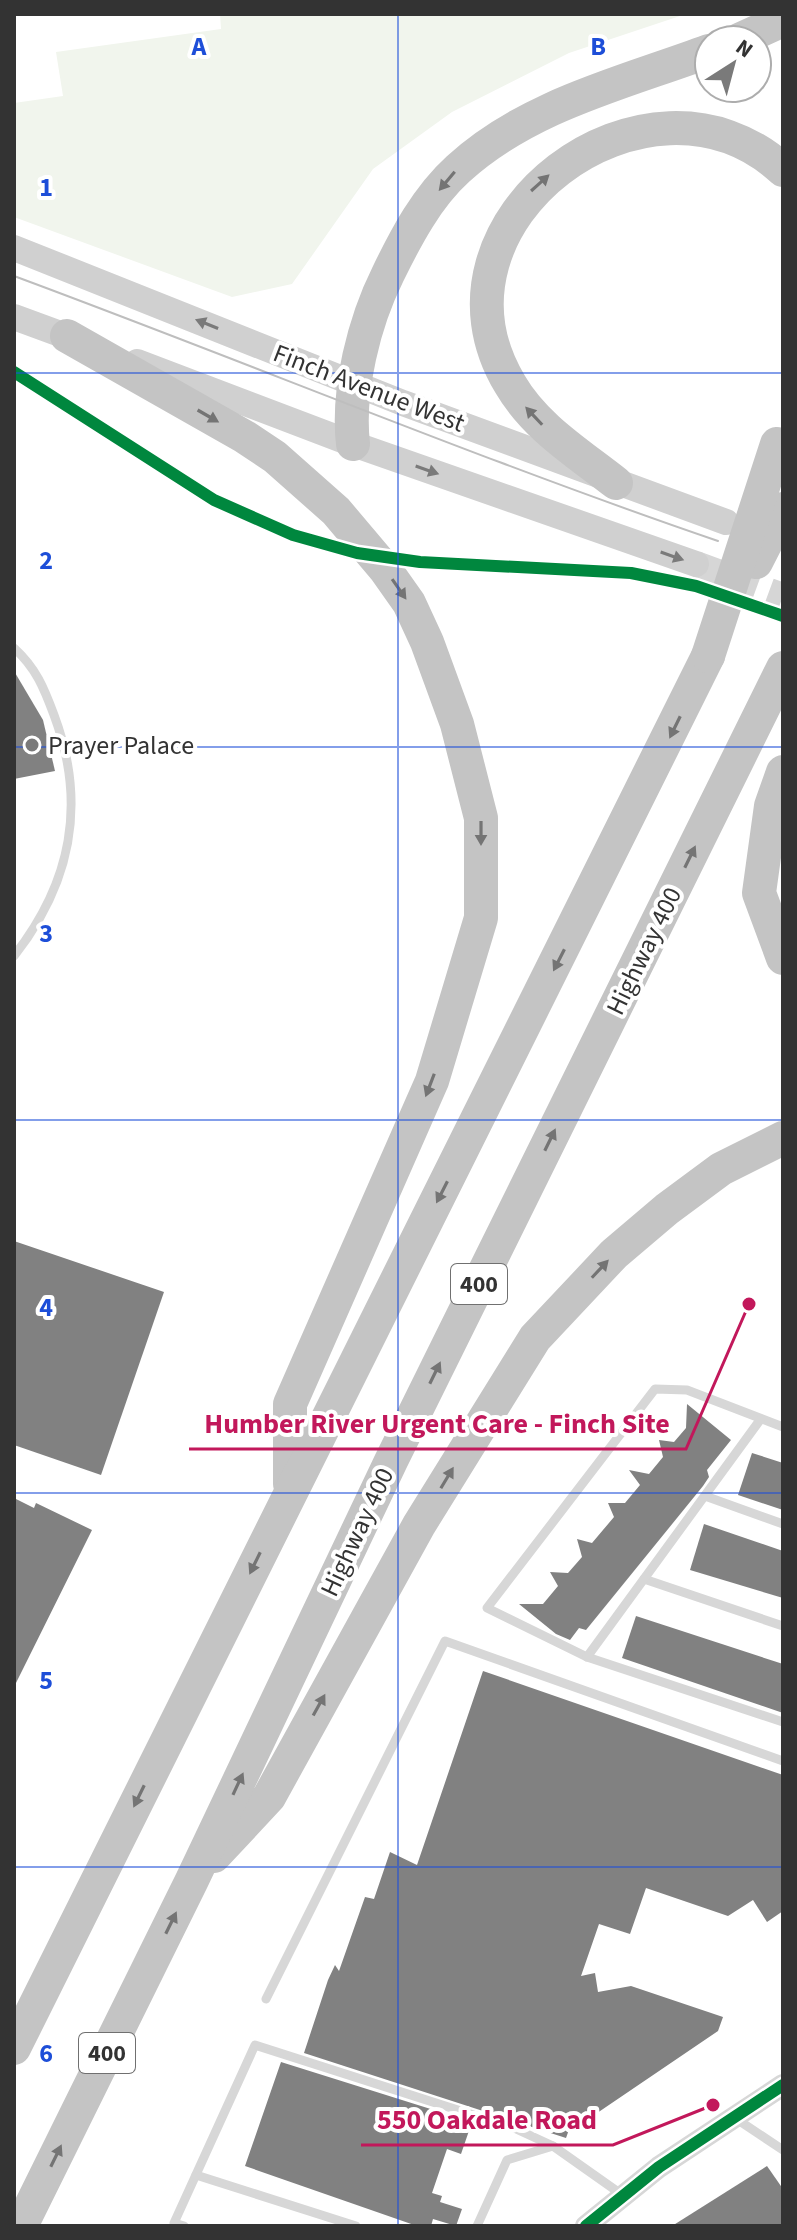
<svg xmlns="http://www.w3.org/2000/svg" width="797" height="2240" viewBox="0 0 797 2240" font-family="'Source Sans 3',sans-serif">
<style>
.green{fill:#f1f5ed}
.building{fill:#818181}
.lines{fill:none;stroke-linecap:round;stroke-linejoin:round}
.secondary-tunnel{stroke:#d6d6d6;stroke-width:26;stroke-dasharray:26 13;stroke-linecap:butt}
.service{stroke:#d7d7d7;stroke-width:9}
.tertiary{stroke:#d7d7d7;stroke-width:22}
.secondary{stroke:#d0d0d0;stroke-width:26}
.motorway{stroke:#c4c4c4;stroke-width:34}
.tram{stroke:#bebebe;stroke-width:2}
.motorway-bridge{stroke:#c4c4c4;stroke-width:34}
.cycleway-casing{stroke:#fff;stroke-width:17}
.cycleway{stroke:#00873e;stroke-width:12}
.oneway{fill:#747474}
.oneway2{fill:#7a7a7a}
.grid{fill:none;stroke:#1d4ed8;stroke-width:2;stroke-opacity:0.55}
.poi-dot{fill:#7a7a7a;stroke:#fff;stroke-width:3}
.labels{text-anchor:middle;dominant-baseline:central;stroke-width:8;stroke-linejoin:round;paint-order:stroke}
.shield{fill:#fff;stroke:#707070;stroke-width:2}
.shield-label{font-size:24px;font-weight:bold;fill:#333}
.street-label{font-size:26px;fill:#333;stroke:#fff}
.poi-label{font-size:26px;fill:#333;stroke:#fff;text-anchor:start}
.grid-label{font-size:26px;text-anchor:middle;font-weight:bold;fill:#1d4ed8;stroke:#fff;stroke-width:8;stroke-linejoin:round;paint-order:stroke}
.leader{fill:none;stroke:#c2185b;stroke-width:3}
.callout-dot{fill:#c2185b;stroke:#fff;stroke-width:3}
.callout-label{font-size:28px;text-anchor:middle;font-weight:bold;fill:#c2185b;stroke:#fff;stroke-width:8;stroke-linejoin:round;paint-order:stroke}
</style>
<rect width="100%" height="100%" fill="#fff"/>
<polygon class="green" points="220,14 686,14 569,53 452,112 373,169 292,284 232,297 14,217 14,103 63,96 56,52 221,29"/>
<g class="building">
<polygon points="14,671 43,720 55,771 14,779"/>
<polygon points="14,1241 164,1292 101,1475 14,1445"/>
<polygon points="687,1404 731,1440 707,1470 709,1477 703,1486 586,1630 579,1628 570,1640 556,1634 519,1604 543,1604 558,1586 550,1572 568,1573 582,1557 577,1539 592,1543 614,1517 608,1503 625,1503 640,1485 629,1470 649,1474 663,1457 659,1440 674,1442 686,1428"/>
<polygon points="752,1453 783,1463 783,1510 738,1495"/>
<polygon points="14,1498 34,1508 36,1503 92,1530 14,1687"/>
<polygon points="704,1524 783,1551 783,1598 690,1570"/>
<polygon points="636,1616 783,1664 783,1713 622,1658"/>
<polygon points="483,1671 783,1775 783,1911 767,1922 753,1900 728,1916 646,1888 630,1934 599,1924 581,1976 595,1973 598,1992 631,1986 723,2017 718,2031 578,2126 571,2124 566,2138 304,2053 328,1980 335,1965 339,1971 365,1897 374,1899 390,1852 417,1865"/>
<polygon points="281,2062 472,2122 461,2154 447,2149 432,2193 442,2196 440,2202 462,2209 456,2226 433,2219 431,2226 417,2226 245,2166"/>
<polygon points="767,2166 783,2189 783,2226 672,2226"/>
</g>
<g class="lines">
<polyline class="secondary-tunnel" points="696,564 783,596"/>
<g class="service">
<path d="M14,648C36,668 44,688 54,715C87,803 72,882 14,956"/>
<polyline points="783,1427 687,1390 655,1389 487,1608 587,1657 783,1722"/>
<polyline points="705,1496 783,1524"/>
<polyline points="644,1579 783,1626"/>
<polyline points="587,1657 760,1420"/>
<polyline points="266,1999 445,1641 783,1761"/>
<polyline points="735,2118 783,2150"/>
<polyline points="196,2175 356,2226"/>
<polyline points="184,2226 174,2223 255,2045 514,2128 553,2146"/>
<polyline points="477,2226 507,2160 553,2146 621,2194"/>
</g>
<polyline class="tertiary" points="586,2226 659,2167 783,2085"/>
<g class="secondary">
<polyline points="14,248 403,403 726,522"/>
<polyline points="14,317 82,342"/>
<polyline points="137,362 353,444 696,564"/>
</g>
<g class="motorway">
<polyline points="739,40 783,20"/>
<polyline points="67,336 245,437 275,457 336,511 385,569 409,603 427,642 457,724 481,818 481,918 432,1081 290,1404 290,1484"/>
<path d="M353,444C347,390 364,322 388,274C406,237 427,197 458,169C528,105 623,83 709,51"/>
<path d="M616,483C578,453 535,427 510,384C412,221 648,46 783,170"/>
<polyline points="783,772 771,806 759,893 783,958"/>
<polyline points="214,1856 269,1797 419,1525 535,1338 614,1254 667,1209 721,1169 783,1138"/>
<polyline points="14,2048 708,656"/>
<polyline points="21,2226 192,1880 391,1461 783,668"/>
</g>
<path class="tram" d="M14,276C249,363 481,460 718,541"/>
<g class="motorway-bridge">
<polyline points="756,562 783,509"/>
<polyline points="708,656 777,444"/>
</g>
<defs>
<g id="cycleway">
<polyline points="14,372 214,500 293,535 357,553 420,562 631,573 696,586 783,616"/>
<polyline points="586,2226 659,2167 783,2085"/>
</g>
</defs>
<use href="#cycleway" class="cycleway-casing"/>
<use href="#cycleway" class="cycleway"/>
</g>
<defs><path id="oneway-solid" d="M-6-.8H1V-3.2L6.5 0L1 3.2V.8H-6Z" transform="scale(2)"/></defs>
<g class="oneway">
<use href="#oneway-solid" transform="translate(447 181) rotate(130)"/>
<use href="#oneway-solid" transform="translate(540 183) rotate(-42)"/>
<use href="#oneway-solid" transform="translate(208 416) rotate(30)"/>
<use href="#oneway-solid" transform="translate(534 416) rotate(-133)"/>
<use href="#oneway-solid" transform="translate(399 589) rotate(55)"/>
<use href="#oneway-solid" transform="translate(675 727) rotate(116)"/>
<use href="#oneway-solid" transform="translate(481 833) rotate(90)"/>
<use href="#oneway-solid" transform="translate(690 857) rotate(-64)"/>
<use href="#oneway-solid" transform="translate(559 960) rotate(117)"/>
<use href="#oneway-solid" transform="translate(430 1085) rotate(111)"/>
<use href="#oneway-solid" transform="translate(550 1140) rotate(-64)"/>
<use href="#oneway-solid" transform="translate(442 1192) rotate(117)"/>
<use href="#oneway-solid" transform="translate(600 1269) rotate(-47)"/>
<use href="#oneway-solid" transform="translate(435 1373) rotate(-64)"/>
<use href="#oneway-solid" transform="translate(447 1478) rotate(-59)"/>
<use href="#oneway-solid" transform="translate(255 1563) rotate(116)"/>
<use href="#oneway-solid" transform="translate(319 1705) rotate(-61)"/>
<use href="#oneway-solid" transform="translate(238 1784) rotate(-65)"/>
<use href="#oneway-solid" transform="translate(139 1796) rotate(116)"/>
<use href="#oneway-solid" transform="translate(171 1923) rotate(-64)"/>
<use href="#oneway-solid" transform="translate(56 2156) rotate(-64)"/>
</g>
<g class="oneway2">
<use href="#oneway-solid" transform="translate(207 324) rotate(-158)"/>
<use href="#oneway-solid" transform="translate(427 470) rotate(19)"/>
<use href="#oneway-solid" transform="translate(672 556) rotate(19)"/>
</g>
<path class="grid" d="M398,14V2226M14,373H783M14,747H783M14,1120H783M14,1493H783M14,1867H783"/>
<circle class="poi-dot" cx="32" cy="745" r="8"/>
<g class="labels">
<g class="shield">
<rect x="451" y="1264" width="56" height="40" rx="6"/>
<rect x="79" y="2033" width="56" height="40" rx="6"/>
</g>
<g class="shield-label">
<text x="479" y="1284">400</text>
<text x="107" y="2053">400</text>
</g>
<g class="street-label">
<text transform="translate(369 388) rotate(21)">Finch Avenue West</text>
<text transform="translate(644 951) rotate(-64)">Highway 400</text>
<text transform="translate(357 1532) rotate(-65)">Highway 400</text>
</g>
<g class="poi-label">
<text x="48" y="745">Prayer Palace</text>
</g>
</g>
<g class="grid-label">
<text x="199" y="55">A</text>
<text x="598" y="55">B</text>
<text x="46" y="196">1</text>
<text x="46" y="569">2</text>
<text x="46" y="942">3</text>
<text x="46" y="1316">4</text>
<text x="46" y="1689">5</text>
<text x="46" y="2062">6</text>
</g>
<path class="leader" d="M749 1304L686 1449H189M713 2105L613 2145H361"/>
<g class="callout-dot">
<circle cx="749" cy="1304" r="8"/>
<circle cx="713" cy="2105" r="8"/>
</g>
<g class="callout-label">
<text x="437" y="1433">Humber River Urgent Care - Finch Site</text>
<text x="487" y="2129">550 Oakdale Road</text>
</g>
<rect width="797" height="2240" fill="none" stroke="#333333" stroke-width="32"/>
<g transform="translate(733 64) rotate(36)"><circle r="38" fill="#ffffff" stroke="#adadad" stroke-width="2"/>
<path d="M0-6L14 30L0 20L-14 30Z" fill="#7a7a7a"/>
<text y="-12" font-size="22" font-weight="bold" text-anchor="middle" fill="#333333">N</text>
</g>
</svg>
